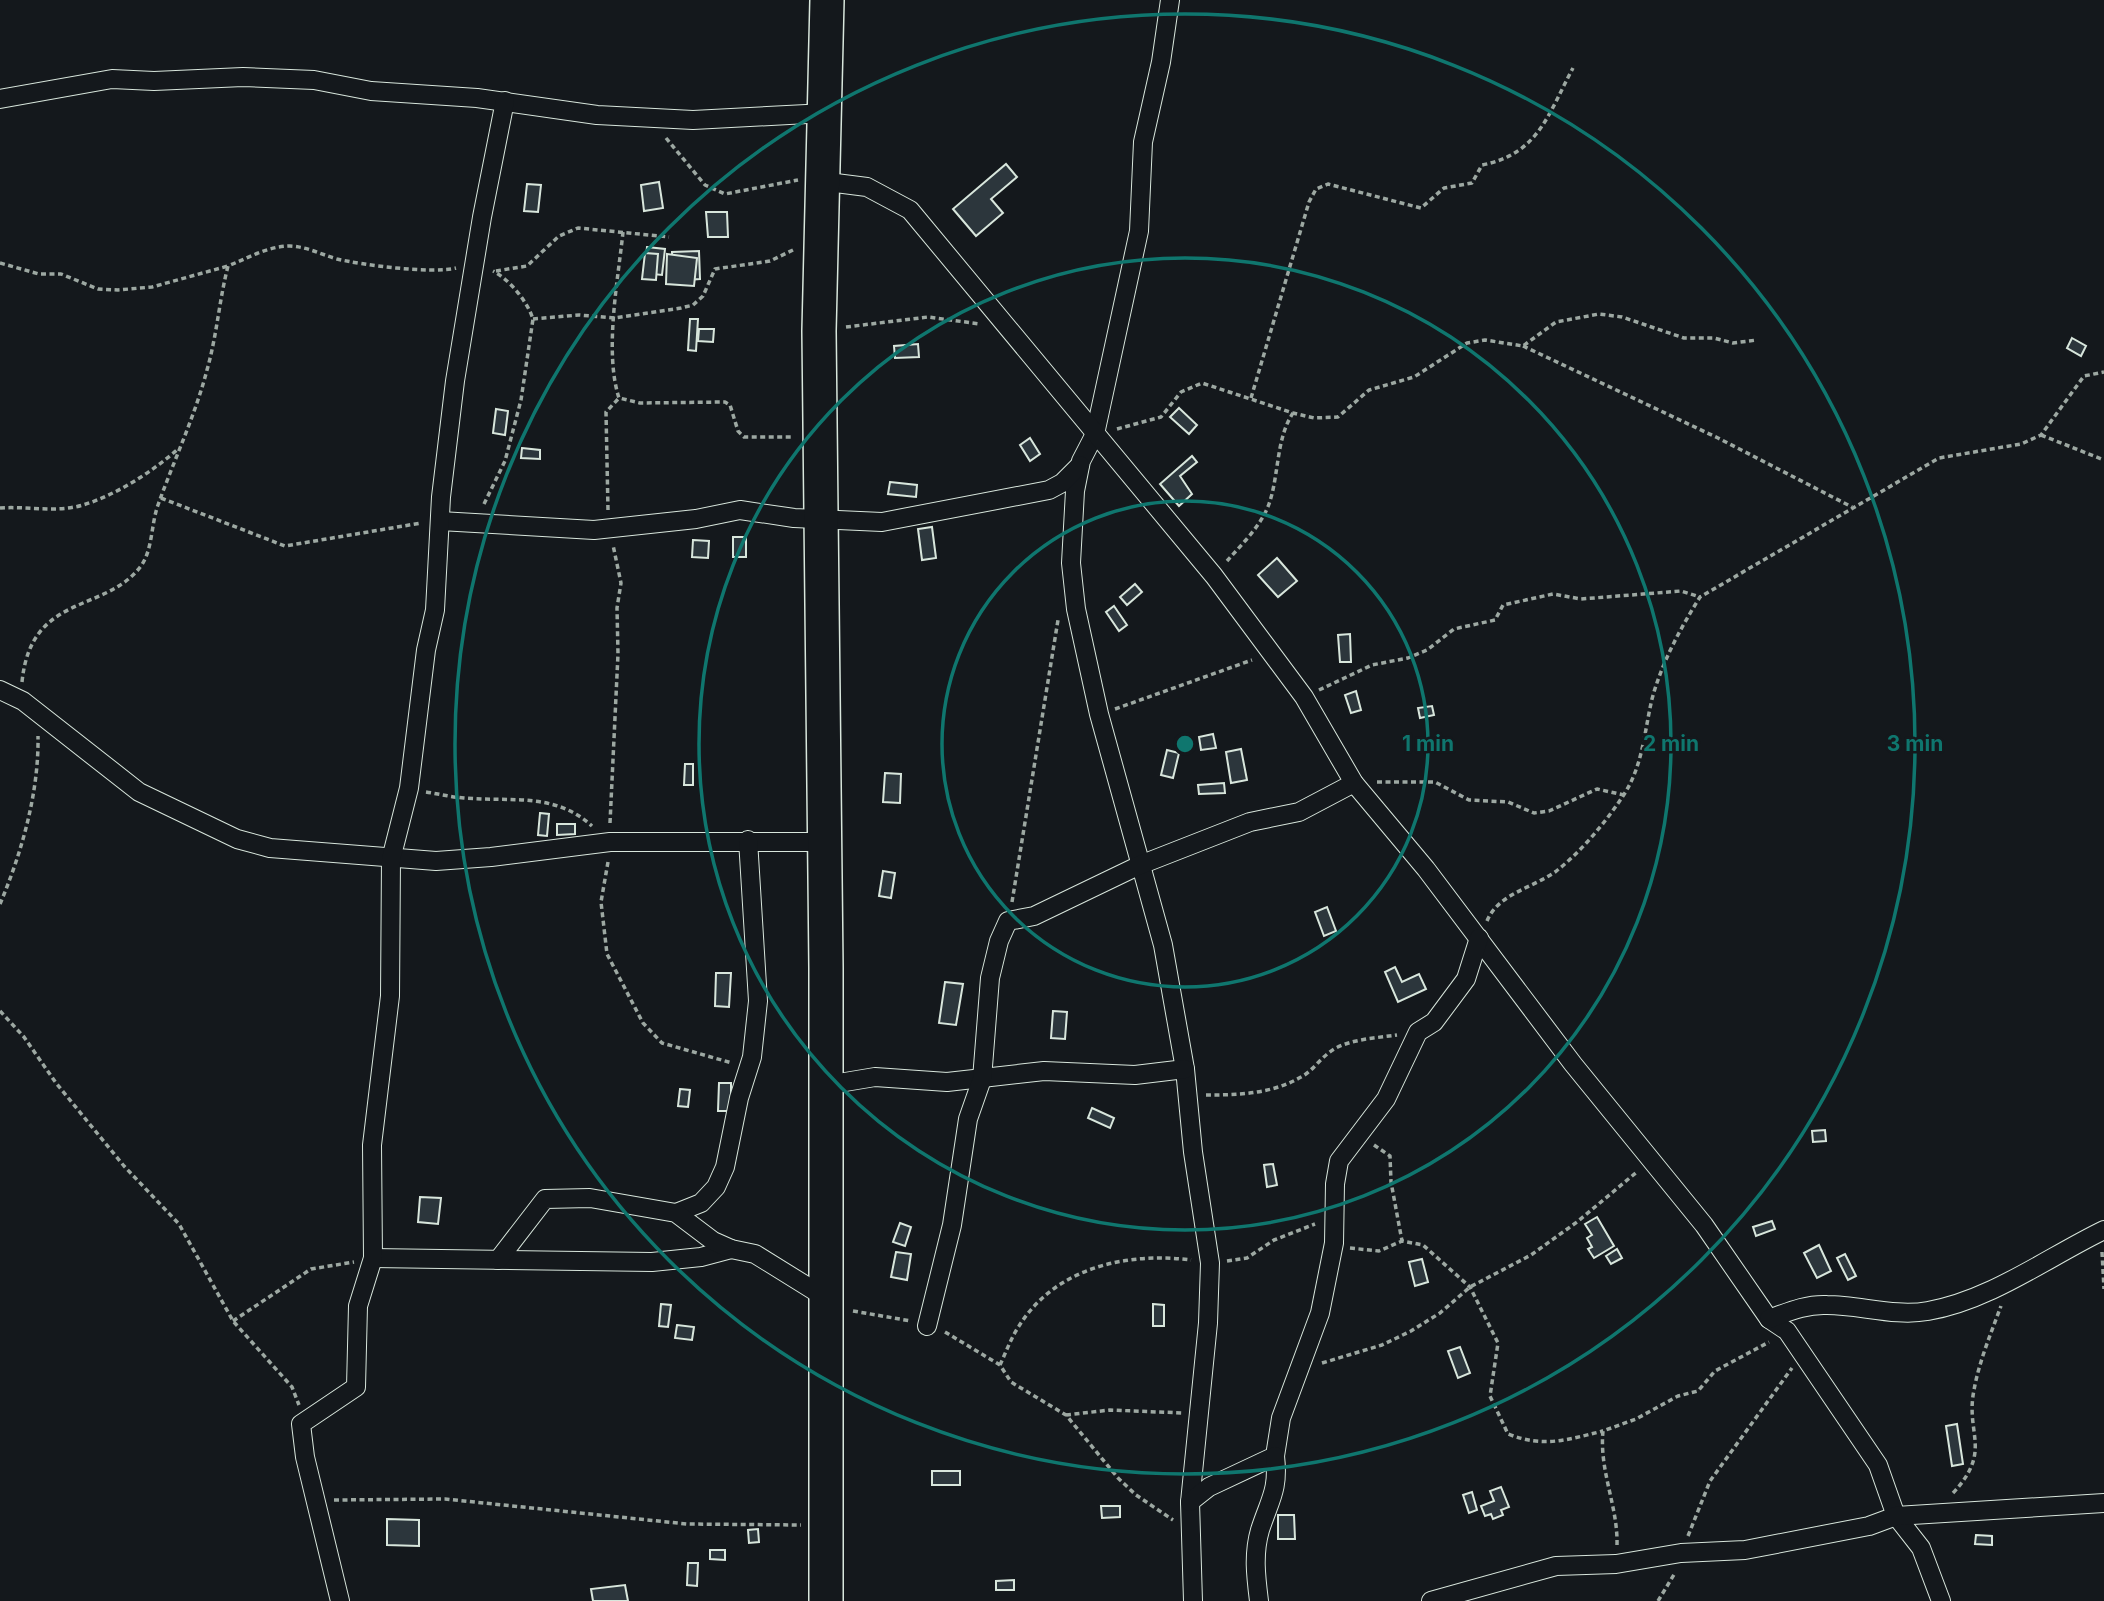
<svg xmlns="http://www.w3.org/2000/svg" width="2104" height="1601" viewBox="0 0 2104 1601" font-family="Inter,sans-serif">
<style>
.building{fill:#2c363c;stroke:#d8e6dc;stroke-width:2}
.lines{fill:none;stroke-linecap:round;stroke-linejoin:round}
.street-casing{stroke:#d8e6dc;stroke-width:20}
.highway-casing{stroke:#d8e6dc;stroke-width:36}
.path{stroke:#9da8a2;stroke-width:3.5;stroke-dasharray:5 3.5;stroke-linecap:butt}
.street{stroke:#14181c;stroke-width:18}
.highway{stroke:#14181c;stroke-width:33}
.ring{fill:none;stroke:#0f766e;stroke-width:3.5}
.centre{fill:#0f766e;stroke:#14181c;stroke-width:3.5}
.ring-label{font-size:21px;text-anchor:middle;font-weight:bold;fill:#0f766e;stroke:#14181c;stroke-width:5;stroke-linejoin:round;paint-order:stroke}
</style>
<rect width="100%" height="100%" fill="#14181c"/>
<g class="building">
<polygon points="1006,164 1017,177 991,199 1003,213 976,236 953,209"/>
<polygon points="659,182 663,208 644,211 641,185"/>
<polygon points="527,184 541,185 538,212 524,211"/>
<polygon points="706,212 727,212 728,237 708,237"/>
<polygon points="647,247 665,249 662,275 644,273"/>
<polygon points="699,251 700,279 673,281 672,252"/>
<polygon points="645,253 658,254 656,280 642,279"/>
<polygon points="667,254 697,258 694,286 666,284"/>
<polygon points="690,319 698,319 696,351 688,350"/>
<polygon points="699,329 714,329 713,342 698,341"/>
<polygon points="2072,338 2086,346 2081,356 2067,348"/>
<polygon points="918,344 919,357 895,358 894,346"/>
<polygon points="1179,408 1197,425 1189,434 1170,417"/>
<polygon points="496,409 508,411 505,435 493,433"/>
<polygon points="1030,438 1040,454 1030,461 1020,445"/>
<polygon points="522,448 540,450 540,459 521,458"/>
<polygon points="1192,456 1197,462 1180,476 1192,494 1179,506 1160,484"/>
<polygon points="890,482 917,485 916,497 888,494"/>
<polygon points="932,527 936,558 922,560 918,529"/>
<rect x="733" y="537" width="13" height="20"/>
<polygon points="693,540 709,541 708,558 692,557"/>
<polygon points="1277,558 1297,581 1278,597 1258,575"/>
<polygon points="1135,584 1142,592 1127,605 1120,597"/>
<polygon points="1114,606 1127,625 1119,631 1106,612"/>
<polygon points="1350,634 1351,662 1340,662 1338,635"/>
<polygon points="1356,691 1361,710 1351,713 1345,695"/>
<polygon points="1432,706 1434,715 1420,718 1418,708"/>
<polygon points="1213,734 1216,748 1201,750 1199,737"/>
<polygon points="1241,749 1247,780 1231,783 1226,752"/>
<polygon points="1167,750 1179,753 1173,778 1161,775"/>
<polygon points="685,764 693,764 693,785 684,785"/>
<polygon points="885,773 901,774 900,803 883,802"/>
<polygon points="1224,783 1225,793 1199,794 1198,785"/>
<polygon points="540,813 549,814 547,836 538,835"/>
<polygon points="557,824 575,824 575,834 557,835"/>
<polygon points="883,871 895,873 891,898 879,896"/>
<polygon points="1327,907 1336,931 1324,936 1315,912"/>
<polygon points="1395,967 1402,982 1419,974 1426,989 1398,1002 1385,972"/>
<polygon points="716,973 731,973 729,1007 715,1006"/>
<polygon points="945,982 963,984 956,1025 939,1023"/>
<polygon points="1053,1011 1067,1012 1065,1039 1051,1038"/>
<polygon points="719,1083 731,1083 731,1111 718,1111"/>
<polygon points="680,1089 690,1090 688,1107 678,1106"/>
<polygon points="1092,1108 1114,1118 1110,1128 1088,1118"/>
<polygon points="1825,1130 1826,1141 1813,1142 1812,1131"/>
<polygon points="1273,1164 1277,1185 1267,1187 1264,1165"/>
<polygon points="420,1197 441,1198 438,1224 418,1222"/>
<polygon points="1597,1217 1614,1246 1594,1258 1588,1249 1592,1247 1587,1238 1592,1235 1585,1224"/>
<polygon points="1772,1221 1775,1229 1756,1236 1753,1227"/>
<polygon points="900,1223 911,1227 905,1246 893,1242"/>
<polygon points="1819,1245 1831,1271 1817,1278 1804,1253"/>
<polygon points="1617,1249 1622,1258 1611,1264 1606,1256"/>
<polygon points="896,1252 911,1254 907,1280 891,1277"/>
<polygon points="1845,1254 1856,1276 1848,1280 1837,1258"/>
<polygon points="1422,1259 1428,1282 1415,1286 1409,1262"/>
<polygon points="661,1304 671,1305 668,1327 659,1326"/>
<polygon points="1153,1304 1164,1305 1164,1326 1153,1326"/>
<polygon points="677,1325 694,1327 692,1340 675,1338"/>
<polygon points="1460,1347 1470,1373 1458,1378 1448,1351"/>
<polygon points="1957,1424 1963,1464 1952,1466 1946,1426"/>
<rect x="932" y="1471" width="28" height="14"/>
<polygon points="1501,1487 1509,1507 1501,1510 1503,1515 1493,1519 1491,1514 1485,1516 1481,1506 1494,1501 1490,1491"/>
<polygon points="1472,1492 1477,1510 1469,1513 1463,1495"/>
<polygon points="1101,1506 1120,1506 1120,1517 1102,1518"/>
<polygon points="1278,1515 1294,1515 1295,1539 1278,1539"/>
<polygon points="387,1519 419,1520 419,1546 387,1545"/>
<polygon points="758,1529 759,1542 749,1543 748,1530"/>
<polygon points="1976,1535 1992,1536 1992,1545 1975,1544"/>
<polygon points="710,1550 725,1550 725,1560 710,1559"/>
<polygon points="688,1563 698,1563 697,1586 687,1585"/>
<polygon points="1014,1580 1014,1590 996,1590 996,1581"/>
<polygon points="625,1585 628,1601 593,1601 591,1589"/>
</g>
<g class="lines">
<defs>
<g id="street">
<polyline points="1170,0 1161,62 1143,142 1139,231 1095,434 1081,461 1075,491 1071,563 1076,609 1099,714 1163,945 1185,1069 1193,1152 1210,1263 1208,1323 1190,1502 1193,1601"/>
<polyline points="0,99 112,79 154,81 243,77 314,80 371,91 477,98 597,115 693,120 826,113"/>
<polyline points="820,181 867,187 910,210 1214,576 1304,697 1354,783 1426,869 1573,1064 1704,1225 1769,1319 1787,1331 1878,1465 1896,1516 1921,1548 1941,1601"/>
<polyline points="440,521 594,530 696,519 740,510 794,518 882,522 1049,490 1062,483 1080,465"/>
<polyline points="0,690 23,701 139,792 237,839 270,848 436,861 491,857 610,842 826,842"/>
<polyline points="827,1085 875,1077 947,1082 1044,1071 1135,1075 1185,1069"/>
<polyline points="676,1213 701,1203 716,1187 725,1167 739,1098 752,1057 758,1001 748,840"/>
<polyline points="373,1258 652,1262 701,1257 731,1249"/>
<polyline points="498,1260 545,1199 590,1198 676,1213 713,1241 731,1249 755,1254 826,1298"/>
<path d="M1769,1319C1788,1312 1806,1304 1827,1305C1860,1305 1895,1317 1928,1311C1991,1300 2048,1257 2104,1230"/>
<polyline points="927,1326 952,1225 968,1119 982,1079 990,978 999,941 1008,921 1034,916 1140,865 1250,822 1299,812 1354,783"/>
<polyline points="1190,1502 1209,1487 1275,1456 1281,1418 1320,1313 1334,1243 1335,1184 1339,1161 1386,1099 1418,1032 1434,1022 1466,979 1479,938"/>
<polyline points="340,1601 305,1457 301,1424 356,1387 358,1306 373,1258 372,1145 390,996 391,859 409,788 426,650 435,610 441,497 455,381 482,217 505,101"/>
<path d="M1259,1601C1256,1577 1253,1554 1260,1530C1270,1499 1279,1490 1275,1456"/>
<polyline points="1431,1601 1556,1566 1616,1564 1681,1553 1745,1550 1869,1526 1896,1516 2104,1503"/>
</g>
<polyline id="highway" points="826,1601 826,968 819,331 827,0"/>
</defs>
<use href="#street" class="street-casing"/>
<use href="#highway" class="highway-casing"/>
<g class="path">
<polyline points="666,138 705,185 725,194 798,180"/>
<path d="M623,232C618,280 604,352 619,398L640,403L725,402L730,405L738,431L744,437H794"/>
<polyline points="0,263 39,274 61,274 98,289 118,290 152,287 228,266"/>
<polyline points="496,271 527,266 559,236 578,228 669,237"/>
<polyline points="533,319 579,315 614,318 681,308 693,305 703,296 715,269 770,261 795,249"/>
<polyline points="846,327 928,317 980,324"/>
<polyline points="1523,346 1718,438 1852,507"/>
<path d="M1251,398L1309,202L1316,189L1328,184L1421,208L1444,188L1472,183L1482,165C1539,154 1548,114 1573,68"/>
<polyline points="1117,429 1161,417 1181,392 1202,383 1293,413 1314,418 1338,417 1369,390 1414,377 1467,343 1485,340 1523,346 1556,322 1599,314 1622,317 1684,338 1714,338 1733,343 1757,340"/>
<polyline points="2041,435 2104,460"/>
<polyline points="161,498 285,546 421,523"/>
<path d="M484,504L505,461L521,400L533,319C527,301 510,280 493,271"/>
<path d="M0,508C27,506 56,513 83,505C116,495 152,472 178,449"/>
<polyline points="608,510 606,412 619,398"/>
<path d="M1227,561C1242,544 1261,526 1269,504C1279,476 1276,438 1293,413"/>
<path d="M22,682C31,592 105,614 141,566C153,549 151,524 158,505C174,460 195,416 207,370C217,335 219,301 228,266C248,258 268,246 290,246C308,247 320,254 337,259C362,265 431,274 456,268"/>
<polyline points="1319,690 1372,665 1408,658 1427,650 1454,629 1495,620 1503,605 1553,594 1581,599 1681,591 1700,597"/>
<polyline points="1115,709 1252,660"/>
<polyline points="1377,782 1435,782 1469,800 1508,802 1534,813 1549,811 1597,789 1624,795"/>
<path d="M426,792C439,794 451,797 464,798C511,802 555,792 592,826"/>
<polyline points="610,823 618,654 617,608 621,583 613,545"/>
<polyline points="608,862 601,902 607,954 643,1023 662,1043 732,1063"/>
<polyline points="1012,902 1058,620"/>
<path d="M0,904C22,852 39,792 38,736"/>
<path d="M1487,921C1498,894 1532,888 1555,872C1581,852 1605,823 1623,796C1643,766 1644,733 1652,699C1662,662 1680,629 1700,597L1939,458L2021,444L2041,435L2084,376L2104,372"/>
<polyline points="0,1011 24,1037 56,1083 124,1166 179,1224 233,1321 292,1387 299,1405"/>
<path d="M1206,1095C1238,1095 1272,1094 1301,1077C1313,1071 1321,1057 1334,1049C1352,1039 1376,1038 1397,1035"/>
<polyline points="1374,1145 1390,1156 1391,1182 1402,1241"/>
<path d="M1350,1248L1379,1251L1402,1241L1423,1245L1470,1287L1498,1343L1490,1396L1508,1434C1544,1448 1566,1440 1603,1431"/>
<polyline points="2102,1252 2104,1289"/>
<polyline points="1227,1261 1247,1258 1274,1240 1315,1224"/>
<polyline points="853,1311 911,1321"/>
<polyline points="233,1321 311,1269 354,1262"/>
<polyline points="945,1332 1000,1365 1011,1382 1066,1415 1118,1478 1136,1495 1173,1520"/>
<polyline points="1322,1363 1382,1345 1411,1331 1440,1313 1470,1287 1531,1255 1577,1222 1638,1171"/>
<path d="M1000,1365C1006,1352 1011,1338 1019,1326C1056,1267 1127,1252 1191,1260"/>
<polyline points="1066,1415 1110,1410 1183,1413"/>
<path d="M1953,1493C1993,1450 1965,1434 1974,1390C1979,1362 1991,1333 2001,1306"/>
<polyline points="334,1500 445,1499 687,1524 801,1525"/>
<polyline points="1688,1536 1710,1481 1792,1368"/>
<path d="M1617,1545C1618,1506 1599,1471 1603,1431L1636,1419L1678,1396L1698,1391L1715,1371L1769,1342"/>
<polyline points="1658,1601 1675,1573"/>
</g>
<use href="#street" class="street"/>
<use href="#highway" class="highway"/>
</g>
<g class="ring">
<circle cx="1185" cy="744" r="243"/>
<circle cx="1185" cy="744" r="486"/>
<circle cx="1185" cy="744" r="730"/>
</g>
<circle cx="1185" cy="744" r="10" class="centre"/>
<g class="ring-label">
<text x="1428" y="751">1 min</text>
<text x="1671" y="751">2 min</text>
<text x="1915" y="751">3 min</text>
</g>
</svg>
